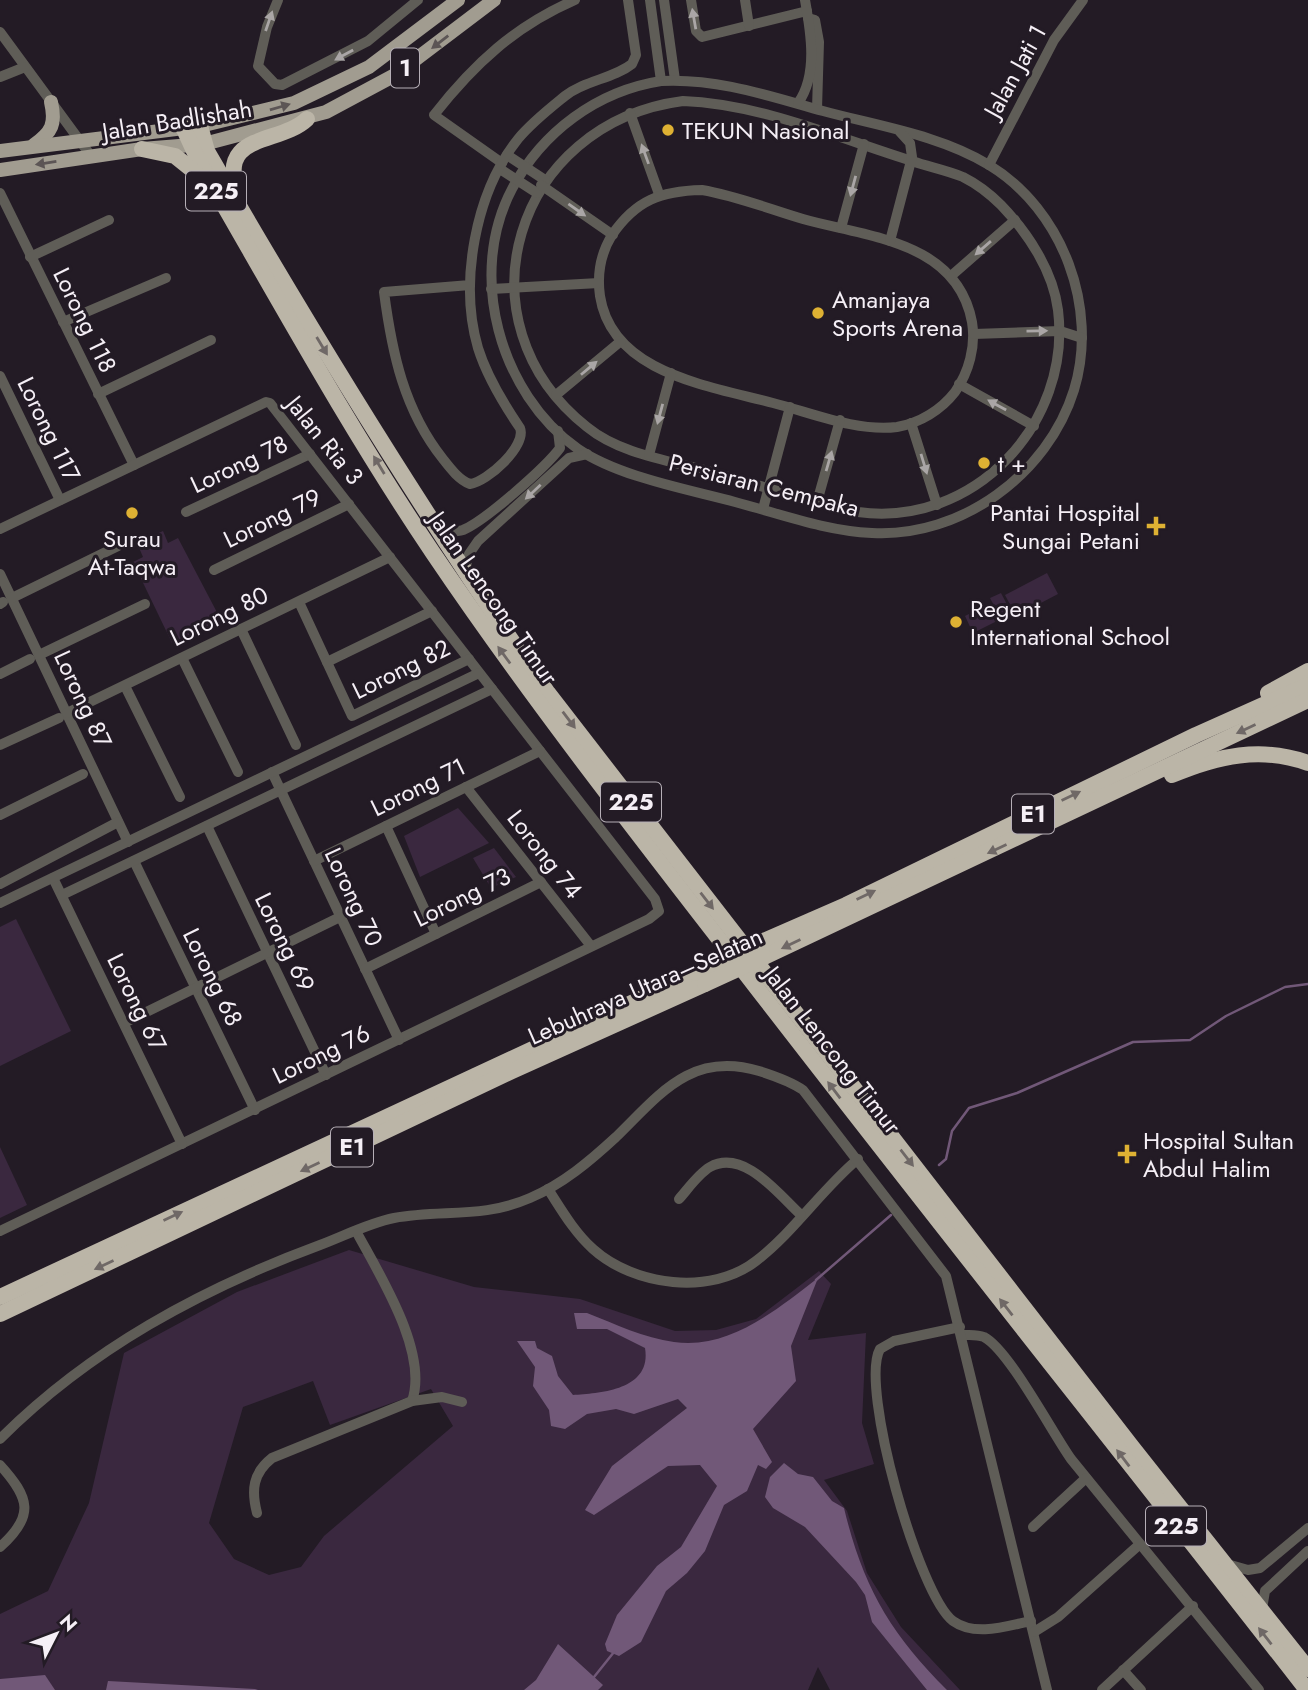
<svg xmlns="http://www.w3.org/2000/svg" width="1308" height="1690" viewBox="0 0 1308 1690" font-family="Jost,sans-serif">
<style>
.green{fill:#3a283f;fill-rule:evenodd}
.water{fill:#715878}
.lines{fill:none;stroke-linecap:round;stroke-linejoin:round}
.stream{stroke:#715878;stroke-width:2.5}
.minor{stroke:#5f5d57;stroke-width:10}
.major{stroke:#a19c90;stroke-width:14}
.highway{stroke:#bbb5a7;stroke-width:16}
.highway-bridge{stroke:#bbb5a7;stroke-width:16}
.oneway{fill:#aaa6a6}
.oneway2{fill:#5c5555}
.oneway3{fill:#6f6866}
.poi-dot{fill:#deb133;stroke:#231b25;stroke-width:2.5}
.labels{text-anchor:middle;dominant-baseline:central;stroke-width:6;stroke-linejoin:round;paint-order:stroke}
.shield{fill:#231b25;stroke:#b6afb7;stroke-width:2}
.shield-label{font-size:23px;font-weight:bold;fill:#f5eff6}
.street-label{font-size:24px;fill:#f5eff6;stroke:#231b25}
.poi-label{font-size:24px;fill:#f5eff6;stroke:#231b25;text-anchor:start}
</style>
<rect width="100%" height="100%" fill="#231b25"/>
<g class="green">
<polygon points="163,531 168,543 178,538 221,620 172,643 133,562 143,557 137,543"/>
<polygon points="1047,573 1058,594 1016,616 1005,595"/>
<polygon points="1001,593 1012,614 1001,619 990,598"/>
<polygon points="990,603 999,620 973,633 965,616"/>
<polygon points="458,808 489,843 420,877 404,836"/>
<polygon points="494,848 516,877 491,888 473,858"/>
<polygon points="16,919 71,1031 0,1066 0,927"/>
<polygon points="0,1147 27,1205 0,1218"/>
<path d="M349,1250L474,1287L580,1299L675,1331L716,1330L756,1319L819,1271L831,1284L808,1340L866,1333L862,1423L874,1464L824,1480L847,1511L867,1573L901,1627L960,1690H830L818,1667L808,1690H0V1614L48,1591L89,1503L124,1353L237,1292ZM313,1381L330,1425L431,1389L453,1426L324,1536L301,1567L269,1575L234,1559L209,1523L243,1407Z"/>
</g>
<g class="water">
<path d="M818,1278L791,1346L796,1381L753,1429L772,1462L766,1469L758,1465L747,1491L724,1505L705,1551L687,1573L666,1591L641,1642L619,1656L607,1651L605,1644L617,1615L657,1566L681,1547L717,1486L700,1465L668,1466L594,1515L585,1510L612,1466L687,1408L678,1399L634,1414L616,1409L587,1414L565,1429L551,1426L549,1410L533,1386L535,1367L517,1341H535L537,1348L552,1356L558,1376L573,1395C601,1393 652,1390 645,1348L607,1329H577L574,1313H587C615,1324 644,1338 674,1342C730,1350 777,1309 818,1278Z"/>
<path d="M784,1463L798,1474L813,1477L832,1501L844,1508C863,1587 890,1633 947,1690H927L872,1622L865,1595L856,1582L805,1527L773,1508L765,1497L770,1477Z"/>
<polygon points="558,1644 603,1685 598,1690 524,1690 536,1680"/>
<polygon points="45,1675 55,1690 0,1690 0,1679"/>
<polygon points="108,1681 255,1689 258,1690 106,1690"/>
</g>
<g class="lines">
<g class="stream">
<polyline points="939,1165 946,1159 952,1131 969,1108 1017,1093 1133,1042 1190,1040 1226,1016 1285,987 1308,984"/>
<polyline points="816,1280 891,1215"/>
<polyline points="594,1677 614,1652"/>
</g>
<g class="minor">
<polyline points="278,0 267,27 258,66 275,84 282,85 368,41 418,0"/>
<polyline points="650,0 661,81"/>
<polyline points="664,0 675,80"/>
<polyline points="691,0 696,31 702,37 807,11"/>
<polyline points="745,0 749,26"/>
<polyline points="808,18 815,20 819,42 817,109"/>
<polyline points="0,32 91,156"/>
<polyline points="0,77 25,67"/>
<path d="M661,81C718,78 769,96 823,111C878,126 940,135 989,165C1063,210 1099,308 1074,390C1048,474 961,538 872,533C825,531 781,514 735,502C687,489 619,477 578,449C499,393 467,274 512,189C542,132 597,91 661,81Z"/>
<path d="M683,101C761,104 838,138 912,161C929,167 946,170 963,177C977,184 990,194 1001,205C1028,233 1053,271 1058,310C1072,424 973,528 858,512C810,502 763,486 715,473C673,461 621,455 587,427C454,322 514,123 683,101Z"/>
<path d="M798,103C818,75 811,33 805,0"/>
<polyline points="630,113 659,194"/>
<polyline points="507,155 545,180"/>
<path d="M502,163L434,115C474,64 515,26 575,0"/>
<polyline points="989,165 1054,40 1083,0"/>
<polyline points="500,169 537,193"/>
<polyline points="541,185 613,235"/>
<path d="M702,190C737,196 769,209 803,219C867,237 957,241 972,322C976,346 969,372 955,392C941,410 920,423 897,427C857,432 812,413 773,403C711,386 612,374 600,296C597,275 601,253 612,235C636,200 661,191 702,190Z"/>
<polyline points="0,193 134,465"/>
<polyline points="841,228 864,144"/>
<polyline points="890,241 912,157 910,143 900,132"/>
<polyline points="30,257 109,220"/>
<polyline points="951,276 1015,220"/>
<path d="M470,285L384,292C392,353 404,410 443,459C450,468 459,480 470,484C487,482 527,446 520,428C503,403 487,377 478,348C459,283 475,193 518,139C531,123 549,109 565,96C585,80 613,79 632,64L636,55L628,0"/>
<polyline points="491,289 599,283"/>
<polyline points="63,322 166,278"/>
<polyline points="974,334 1060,331 1082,338"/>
<polyline points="0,376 60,500"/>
<polyline points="959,384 1034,426"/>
<polyline points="98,394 211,340"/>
<polyline points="556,395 621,341"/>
<polyline points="911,423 937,505"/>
<polyline points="649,455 671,373"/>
<polyline points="817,502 840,420"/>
<polyline points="763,509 790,407"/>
<polyline points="186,512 310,454"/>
<polyline points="0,529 266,402 270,403 655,899 659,911 649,919 0,1231"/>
<path d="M436,531C445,531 454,533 463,530C485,521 546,467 560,448L558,431"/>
<polyline points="214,570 349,504"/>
<polyline points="0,574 128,842"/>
<polyline points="464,574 469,554 478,541 569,458 587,454"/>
<polyline points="12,598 118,546"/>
<polyline points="299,602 352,716 469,659"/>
<polyline points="0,604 3,602"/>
<polyline points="241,629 296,745"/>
<polyline points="39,655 145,604"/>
<polyline points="182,658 238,772"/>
<polyline points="327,662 432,611"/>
<polyline points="0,674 30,659"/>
<polyline points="125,686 180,797"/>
<polyline points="67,713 390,557"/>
<polyline points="0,745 59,718"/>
<polyline points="272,772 399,1040"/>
<polyline points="466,787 591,946"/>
<polyline points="0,815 83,774"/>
<polyline points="207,826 326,1075"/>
<polyline points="386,826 436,934"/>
<polyline points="134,861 255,1110"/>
<polyline points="314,861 540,751"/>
<polyline points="53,878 182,1144"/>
<polyline points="0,884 118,822"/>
<polyline points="62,895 492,689"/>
<polyline points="0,903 479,673"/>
<polyline points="365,969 541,882"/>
<polyline points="124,1023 340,917"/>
<path d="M548,1189C561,1209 574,1232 593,1249C634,1286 711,1296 756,1261C794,1232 821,1190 858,1159"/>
<path d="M679,1199C688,1189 698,1174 710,1167C744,1148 779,1195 801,1215"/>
<path d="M356,1231C379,1274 429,1352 412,1401"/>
<path d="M960,1327L894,1341L880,1349C859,1386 919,1596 953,1621C975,1637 1007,1626 1031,1621"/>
<path d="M962,1335C969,1335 977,1334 984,1337C1009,1350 1053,1434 1071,1459L1259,1690"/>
<path d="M0,1439C90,1349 201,1289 320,1245C344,1236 369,1223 394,1218C442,1209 482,1219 530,1198C563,1184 590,1161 616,1137C660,1094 691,1051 759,1071C775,1076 790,1081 803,1090L946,1276L1047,1690"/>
<path d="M0,1465C30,1498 35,1516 0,1547"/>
<path d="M257,1513C251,1490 253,1473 272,1458L412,1401L442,1397L462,1402"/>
<polyline points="1033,1527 1086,1478"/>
<polyline points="1227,1564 1248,1570 1260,1568 1308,1528"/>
<polyline points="1262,1609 1265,1591 1308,1551"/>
<polyline points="1034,1632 1058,1617 1140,1544"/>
<polyline points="1123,1670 1141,1690"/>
<polyline points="1102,1690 1193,1606"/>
</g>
<g class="major">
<path d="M34,145C52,132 56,124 51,102"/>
<polyline points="0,151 200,126 294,103 369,67 458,0"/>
<polyline points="0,170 142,149 204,144 326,112 395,75 494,0"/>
</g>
<g class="highway">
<path d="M200,126L207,151C314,336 425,518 548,693L1132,1447L1308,1669"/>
<path d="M183,127L199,162C275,293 348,427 433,553C527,692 630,824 733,957C922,1203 1116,1445 1307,1690"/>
<polyline points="142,149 175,156 200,176"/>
<path d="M238,193C216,132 280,145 307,119"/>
<polyline points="1268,693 1308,671"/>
<path d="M1172,775C1217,756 1261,746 1308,763"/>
<polyline points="759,943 846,905 1196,735 1308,685"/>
<polyline points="764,957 1308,700"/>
<polyline points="0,1297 696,973"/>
<polyline points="0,1314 512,1071 705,984"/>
</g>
<g class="highway-bridge">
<polyline points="696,973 759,943"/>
<polyline points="705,984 764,957"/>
</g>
</g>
<defs><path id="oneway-solid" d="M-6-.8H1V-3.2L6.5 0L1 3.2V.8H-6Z" transform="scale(1.75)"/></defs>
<g class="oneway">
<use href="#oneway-solid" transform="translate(694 19) rotate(-100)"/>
<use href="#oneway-solid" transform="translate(269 21) rotate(-71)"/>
<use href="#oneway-solid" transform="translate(344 55) rotate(151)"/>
<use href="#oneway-solid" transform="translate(645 154) rotate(-110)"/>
<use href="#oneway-solid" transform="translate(853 186) rotate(105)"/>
<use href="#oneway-solid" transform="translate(577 210) rotate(35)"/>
<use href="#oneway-solid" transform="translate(983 248) rotate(139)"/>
<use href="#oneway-solid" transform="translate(1037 331) rotate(-1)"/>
<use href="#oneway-solid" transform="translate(589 368) rotate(-40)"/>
<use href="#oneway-solid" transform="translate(997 405) rotate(-151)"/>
<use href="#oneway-solid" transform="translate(660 414) rotate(105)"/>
<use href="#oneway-solid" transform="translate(829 461) rotate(-74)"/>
<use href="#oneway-solid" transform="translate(924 464) rotate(73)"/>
<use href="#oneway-solid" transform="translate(533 492) rotate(137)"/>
</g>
<g class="oneway2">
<use href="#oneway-solid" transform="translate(440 42) rotate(142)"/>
<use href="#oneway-solid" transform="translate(280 107) rotate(-16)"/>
<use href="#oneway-solid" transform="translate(46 163) rotate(171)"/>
</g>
<g class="oneway3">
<use href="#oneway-solid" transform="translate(322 346) rotate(59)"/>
<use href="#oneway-solid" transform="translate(379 465) rotate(-121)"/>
<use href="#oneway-solid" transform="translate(504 655) rotate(-126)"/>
<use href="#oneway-solid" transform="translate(569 720) rotate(53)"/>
<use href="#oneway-solid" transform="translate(1246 729) rotate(155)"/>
<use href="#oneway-solid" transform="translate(1071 796) rotate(-26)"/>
<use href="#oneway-solid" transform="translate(997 849) rotate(155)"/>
<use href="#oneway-solid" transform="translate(866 895) rotate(-26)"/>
<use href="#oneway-solid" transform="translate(707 901) rotate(52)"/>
<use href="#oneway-solid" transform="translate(791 944) rotate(154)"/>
<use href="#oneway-solid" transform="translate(834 1090) rotate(-127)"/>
<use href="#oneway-solid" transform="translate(907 1158) rotate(52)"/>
<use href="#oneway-solid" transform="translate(310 1167) rotate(155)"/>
<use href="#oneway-solid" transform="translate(173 1216) rotate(-25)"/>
<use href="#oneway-solid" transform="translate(104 1265) rotate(155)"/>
<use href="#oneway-solid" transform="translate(1006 1307) rotate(-128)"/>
<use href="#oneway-solid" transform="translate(1123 1458) rotate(-127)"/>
<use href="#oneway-solid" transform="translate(1265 1636) rotate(-128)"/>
</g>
<g class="poi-dot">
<circle cx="668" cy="130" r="7"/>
<circle cx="818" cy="313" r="7"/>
<circle cx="984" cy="463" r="7"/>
<circle cx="132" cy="513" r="7"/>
<path d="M1152.5 515.5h7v7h7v7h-7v7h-7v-7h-7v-7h7z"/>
<circle cx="956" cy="622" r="7"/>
<path d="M1123.5 1143.5h7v7h7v7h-7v7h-7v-7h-7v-7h7z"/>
</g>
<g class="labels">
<g class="shield">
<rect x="391" y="48.5" width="28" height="39" rx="5"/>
<rect x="186" y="171.5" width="60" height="39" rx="5"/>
<rect x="601" y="782.5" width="60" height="39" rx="5"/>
<rect x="1012" y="794.5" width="42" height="39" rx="5"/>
<rect x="331" y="1127.5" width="42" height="39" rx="5"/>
<rect x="1146" y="1506.5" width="60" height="39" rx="5"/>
</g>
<g class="shield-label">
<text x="405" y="68">1</text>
<text x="216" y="191">225</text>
<text x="631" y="802">225</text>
<text x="1033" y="814">E1</text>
<text x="352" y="1147">E1</text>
<text x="1176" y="1526">225</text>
</g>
<g class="street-label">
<text transform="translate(1015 71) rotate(-61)">Jalan Jati 1</text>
<text transform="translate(177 120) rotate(-9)">Jalan Badlishah</text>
<text transform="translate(85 320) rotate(64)">Lorong 118</text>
<text transform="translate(49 429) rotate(64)">Lorong 117</text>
<text transform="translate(325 440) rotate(51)">Jalan Ria 3</text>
<text transform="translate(239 464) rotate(-25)">Lorong 78</text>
<text transform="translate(764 485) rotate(14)">Persiaran Cempaka</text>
<text transform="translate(272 518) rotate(-26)">Lorong 79</text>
<text transform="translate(494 598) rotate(55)">Jalan Lencong Timur</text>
<text transform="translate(219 616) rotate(-26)">Lorong 80</text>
<text transform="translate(401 669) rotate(-26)">Lorong 82</text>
<text transform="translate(83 699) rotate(65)">Lorong 87</text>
<text transform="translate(418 787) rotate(-26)">Lorong 71</text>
<text transform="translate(545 854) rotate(52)">Lorong 74</text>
<text transform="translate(354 897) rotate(65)">Lorong 70</text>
<text transform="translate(462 897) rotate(-26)">Lorong 73</text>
<text transform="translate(285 942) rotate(64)">Lorong 69</text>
<text transform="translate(213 977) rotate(64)">Lorong 68</text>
<text transform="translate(645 986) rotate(-24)">Lebuhraya Utara–Selatan</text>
<text transform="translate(137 1002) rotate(64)">Lorong 67</text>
<text transform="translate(833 1050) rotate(52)">Jalan Lencong Timur</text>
<text transform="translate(321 1054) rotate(-26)">Lorong 76</text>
</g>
<g class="poi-label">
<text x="682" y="130">TEKUN Nasional</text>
<text x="832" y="299">Amanjaya<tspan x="832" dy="28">Sports Arena</tspan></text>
<text x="998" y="463">t +</text>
<text x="1140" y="512" text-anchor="end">Pantai Hospital<tspan x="1140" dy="28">Sungai Petani</tspan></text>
<text x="132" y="538" text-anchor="middle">Surau<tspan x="132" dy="28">At-Taqwa</tspan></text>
<text x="970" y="608">Regent<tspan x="970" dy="28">International School</tspan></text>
<text x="1143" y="1140">Hospital Sultan<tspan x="1143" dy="28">Abdul Halim</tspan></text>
</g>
</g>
<g transform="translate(56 1634) rotate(48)" stroke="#231b25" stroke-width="5" paint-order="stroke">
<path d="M0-5L12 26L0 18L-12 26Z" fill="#f5eff6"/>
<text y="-10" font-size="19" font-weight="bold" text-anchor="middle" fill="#f5eff6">N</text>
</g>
</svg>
